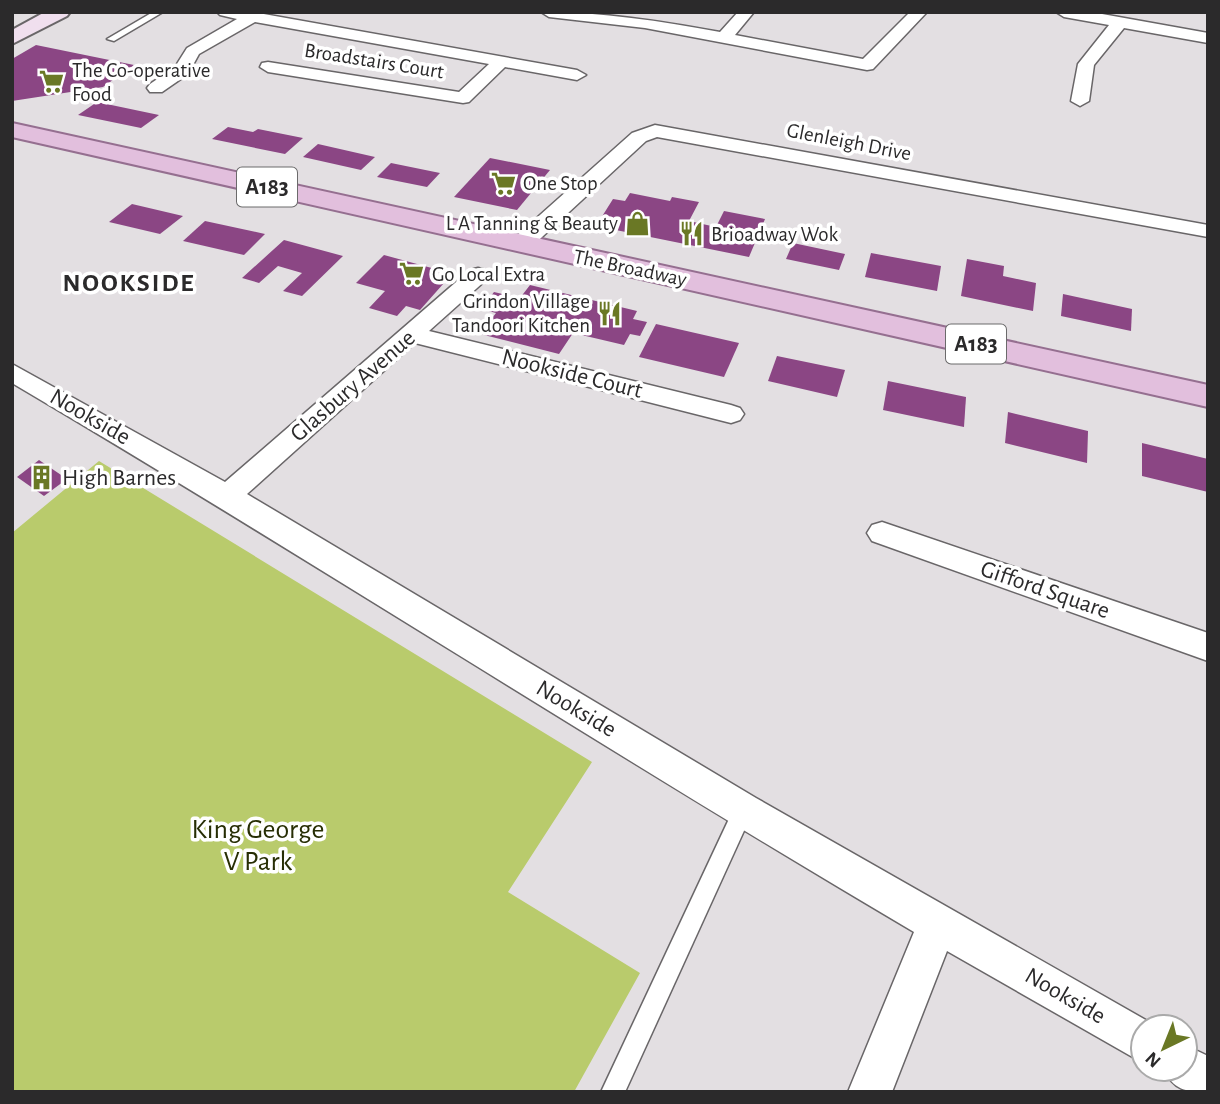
<svg xmlns="http://www.w3.org/2000/svg" width="1220" height="1104" viewBox="0 0 1220 1104" font-family="'Alegreya Sans',sans-serif">
<style>
.green{fill:#b9cb6c}
.building{fill:#8b4684}
.lines{fill:none;stroke-linecap:round;stroke-linejoin:round}
.lane-casing{stroke:#696668;stroke-width:3}
.street-casing{stroke:#696668;stroke-width:3}
.secondary-casing{stroke:#696668;stroke-width:4}
.primary-casing{stroke:#956f90;stroke-width:4}
.lane{fill:#fff;fill-rule:evenodd}
.street{fill:#fff;fill-rule:evenodd}
.secondary{fill:#f0dfee;fill-rule:evenodd}
.primary{fill:#e2bfdd;fill-rule:evenodd}
.labels{text-anchor:middle;dominant-baseline:central;stroke-width:7;stroke-linejoin:round;paint-order:stroke}
.far-street-label{font-size:21px;fill:#2b2a2b;stroke:#fff}
.far-poi-label{font-size:21px;fill:#2b2a2b;stroke:#fff;text-anchor:start}
.shield{fill:#fff;stroke:#6b6a6b;stroke-width:2}
.shield-label{font-size:23px;font-weight:bold;fill:#2b2a2b}
.street-label{font-size:24px;fill:#2b2a2b;stroke:#fff}
.poi-label{font-size:24px;fill:#2b2a2b;stroke:#fff;text-anchor:start}
.far-district-label{font-size:26px;font-weight:bold;letter-spacing:2px;fill:#2b2a2b;stroke:#fff}
.near-park-label{font-size:28px;fill:#272e04;stroke:#fff}
</style>
<rect width="100%" height="100%" fill="#e3dfe2"/>
<polygon class="green" points="99,461 592,762 508,892 640,973 574,1092 12,1092 12,533"/>
<g class="building">
<polygon points="36,45 134,65 103,87 12,101 12,59"/>
<polygon points="97,102 159,115 141,128 78,115"/>
<polygon points="228,127 253,132 258,129 303,138 285,154 212,139"/>
<polygon points="318,144 375,157 361,170 303,157"/>
<polygon points="490,158 550,170 517,210 454,197"/>
<polygon points="391,163 440,173 427,187 377,177"/>
<polygon points="630,193 670,201 672,197 699,202 689,221 716,227 724,211 765,219 749,257 596,226 613,199 625,201"/>
<polygon points="132,204 183,216 160,234 109,222"/>
<polygon points="205,221 265,234 244,255 183,241"/>
<polygon points="284,240 343,256 302,296 283,291 302,273 278,266 259,283 242,278"/>
<polygon points="793,243 845,254 839,270 786,259"/>
<polygon points="871,253 941,266 937,291 865,277"/>
<polygon points="384,255 439,270 430,279 444,283 420,310 406,306 397,316 369,308 385,291 356,283"/>
<polygon points="967,259 1004,266 1003,276 1036,283 1033,311 961,296"/>
<polygon points="530,285 637,311 633,319 647,322 640,336 630,334 624,345 573,333 559,354 480,334 496,313 481,309 494,292 520,298"/>
<polygon points="1063,294 1132,309 1131,331 1061,316"/>
<polygon points="656,324 739,343 724,377 639,357"/>
<polygon points="777,356 845,370 837,397 768,381"/>
<polygon points="888,381 966,397 964,427 883,410"/>
<polygon points="1008,412 1088,431 1087,463 1005,443"/>
<polygon points="1142,443 1208,459 1208,492 1142,476"/>
<polygon points="39,460 67,479 44,496 17,477"/>
</g>
<g class="lines">
<defs>
<g id="lane">
<polygon points="153,12 163,12 114,41 107,39"/>
<polygon points="743,801 750,804 753,811 625,1092 601,1092 736,804"/>
</g>
<g id="street">
<polygon points="217,12 252,12 577,70 586,75 577,80 505,67 469,102 463,103 268,72 260,67 262,63 268,62 459,92 489,64 255,22 199,54 188,74 162,92 150,92 147,88 150,84 175,67 187,48 237,19 220,15"/>
<path d="M541,12C603,12 660,21 720,32L738,12H754L735,35L863,59L910,12H927L873,69L867,70L645,28L549,17Z"/>
<polygon points="1056,12 1091,12 1208,33 1208,43 1124,28 1094,65 1089,101 1080,106 1071,101 1078,64 1109,25 1064,17"/>
<polygon points="655,125 1208,225 1208,237 657,137 646,141 529,249 513,249 510,244 513,239 632,133"/>
<path d="M478,268L486,270L489,275L486,280L429,331L731,405L740,408L744,414L740,420L731,423L415,343L247,494L756,798L1158,1027H1143V1063L947,951L892,1092H848L914,932C611,754 316,562 12,383V364L225,482L470,270Z"/>
<polygon points="882,522 1208,633 1208,661 872,541 867,533 872,525"/>
<path d="M1185,1045L1208,1056V1092C1186,1092 1173,1090 1164,1069H1185Z"/>
</g>
<polygon id="secondary" points="45,12 70,12 67,16 12,44 12,30"/>
<polygon id="primary" points="12,123 1208,385 1208,407 12,137"/>
</defs>
<use href="#lane" class="lane-casing"/>
<use href="#street" class="street-casing"/>
<use href="#secondary" class="secondary-casing"/>
<use href="#primary" class="primary-casing"/>
<use href="#lane" class="lane"/>
<use href="#street" class="street"/>
<use href="#secondary" class="secondary"/>
<use href="#primary" class="primary"/>
</g>
<defs>
<symbol id="supermarket-bare" viewBox="-9 -9 18 18"><path d="M-6-5.5h2.5l.6 2H6L4.5 2H-2.5L-4.4-4H-6ZM-1.5 3.2a1.3 1.3 0 1 0 .1 0ZM3 3.2a1.3 1.3 0 1 0 .1 0Z" fill="#6a7825" stroke="#fff" stroke-width="2.5" paint-order="stroke"/></symbol>
<symbol id="shop-bare" viewBox="-9 -9 18 18"><path d="M-5-2.5h2.3a2.7 3.5 0 0 1 5.4 0H5L5.5 6h-11ZM-1.5-2.5h3a1.5 2.3 0 0 0-3 0Z" fill="#6a7825" stroke="#fff" stroke-width="2.5" paint-order="stroke"/></symbol>
<symbol id="restaurant-bare" viewBox="-9 -9 18 18"><path d="M-5-6h1v4h1v-4h1v4h1v-4h1v5L-1.5 .5V6h-2V.5L-5-1ZM5-6V6H3V1.5H1.5Q1.5-4 5-6Z" fill="#6a7825" stroke="#fff" stroke-width="2.5" paint-order="stroke"/></symbol>
<symbol id="building-bare" viewBox="-9 -9 18 18"><path d="M-4-6H4V6H1V3H-1V6H-4ZM-2.5-4.3h1.7v1.8h-1.7ZM.8-4.3h1.7v1.8H.8ZM-2.5-1h1.7V.8h-1.7ZM.8-1h1.7V.8H.8Z" fill="#6a7825" stroke="#fff" stroke-width="2.5" paint-order="stroke"/></symbol>
</defs>
<g fill-rule="evenodd">
<use href="#supermarket-bare" x="34" y="64" width="35" height="35"/>
<use href="#supermarket-bare" x="486" y="166" width="35" height="35"/>
<use href="#shop-bare" x="620" y="206" width="35" height="35"/>
<use href="#restaurant-bare" x="674" y="216" width="35" height="35"/>
<use href="#supermarket-bare" x="394" y="256" width="35" height="35"/>
<use href="#restaurant-bare" x="592" y="296" width="35" height="35"/>
<use href="#building-bare" x="24" y="460" width="35" height="35"/>
</g>
<g class="labels">
<g class="far-street-label">
<text transform="translate(374 61) rotate(9)">Broadstairs Court</text>
<text transform="translate(849 142) rotate(11)">Glenleigh Drive</text>
<text transform="translate(630 268) rotate(12)">The Broadway</text>
</g>
<g class="far-poi-label">
<text x="72" y="70">The Co-operative<tspan x="72" dy="24">Food</tspan></text>
<text x="523" y="183">One Stop</text>
<text x="618" y="223" text-anchor="end">L A Tanning &amp; Beauty</text>
<text x="711" y="234">Brioadway Wok</text>
<text x="432" y="274">Go Local Extra</text>
<text x="590" y="301" text-anchor="end">Grindon Village<tspan x="590" dy="24">Tandoori Kitchen</tspan></text>
</g>
<g class="shield">
<rect x="237" y="167.5" width="60" height="39" rx="5"/>
<rect x="946" y="324.5" width="60" height="39" rx="5"/>
</g>
<g class="shield-label">
<text x="267" y="187">A183</text>
<text x="976" y="344">A183</text>
</g>
<g class="street-label">
<text transform="translate(572 374) rotate(14)">Nookside Court</text>
<text transform="translate(353 386) rotate(-41)">Glasbury Avenue</text>
<text transform="translate(90 417) rotate(30)">Nookside</text>
<text transform="translate(1045 590) rotate(19)">Gifford Square</text>
<text transform="translate(576 709) rotate(31)">Nookside</text>
<text transform="translate(1065 996) rotate(30)">Nookside</text>
</g>
<g class="poi-label">
<text x="62" y="478">High Barnes</text>
</g>
<g class="far-district-label">
<text x="129" y="283">NOOKSIDE</text>
</g>
<g class="near-park-label">
<text x="258" y="830">King George<tspan x="258" dy="32">V Park</tspan></text>
</g>
</g>
<rect width="1220" height="1104" fill="none" stroke="#2b2a2b" stroke-width="28"/>
<g transform="translate(1164 1048) rotate(223)"><circle r="33" fill="#ffffff" stroke="#aaaaaa" stroke-width="2"/>
<path d="M0-5L12 26L0 18L-12 26Z" fill="#6a7825"/>
<text y="-10" font-size="19" font-weight="bold" text-anchor="middle" fill="#2b2a2b">N</text>
</g>
</svg>
